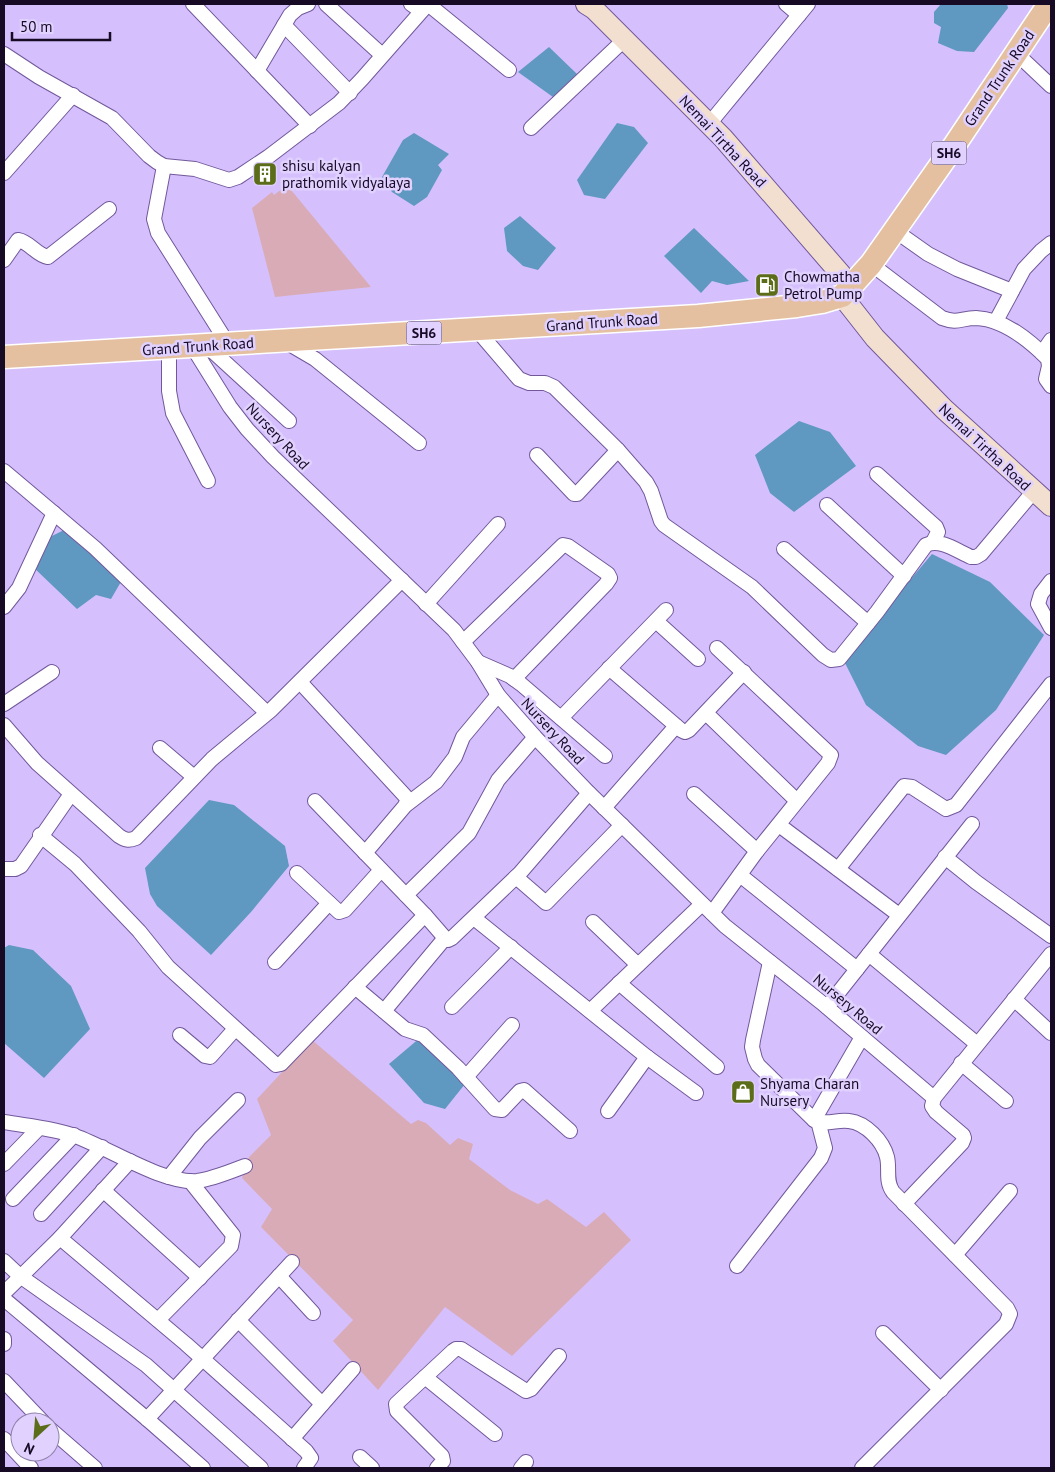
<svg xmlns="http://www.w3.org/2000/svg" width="1055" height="1472" viewBox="0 0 1055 1472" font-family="'PT Sans',sans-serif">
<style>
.green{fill:#d9abb7}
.water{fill:#5f98c0}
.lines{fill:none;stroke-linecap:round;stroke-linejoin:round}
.street-casing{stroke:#72589b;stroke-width:16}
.secondary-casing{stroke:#72589b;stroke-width:22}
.primary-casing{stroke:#fff;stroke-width:25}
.street{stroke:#fff;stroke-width:14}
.secondary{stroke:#f2dfcf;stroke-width:20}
.primary{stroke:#e4bfa0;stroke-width:22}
.labels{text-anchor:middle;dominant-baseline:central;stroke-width:5;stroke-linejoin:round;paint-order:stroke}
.shield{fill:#e0d1ff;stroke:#534666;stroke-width:1}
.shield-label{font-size:14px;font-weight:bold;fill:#160a25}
.street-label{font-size:15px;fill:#160a25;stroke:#e0d1ff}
.poi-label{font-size:15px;fill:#160a25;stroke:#e0d1ff;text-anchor:start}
</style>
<rect width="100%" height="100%" fill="#d5c0fd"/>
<g class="green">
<polygon points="287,185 371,287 275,297 252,208 272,192 274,195"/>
<polygon points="312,1040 411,1124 418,1120 426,1123 450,1145 458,1138 473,1144 469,1159 510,1190 538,1204 547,1199 586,1227 604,1212 631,1240 512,1356 445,1307 378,1390 333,1341 353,1320 261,1227 272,1209 242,1178 249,1157 271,1135 257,1099"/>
</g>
<g class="water">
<polygon points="941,4 1007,4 1008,8 974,52 957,51 938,43 941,27 934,23 934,12"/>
<polygon points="549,47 577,74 553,97 518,72"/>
<polygon points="617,123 634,127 648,143 605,199 584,195 577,180"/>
<polygon points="414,133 449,154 438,165 442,170 427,197 414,206 392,192 382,177 403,140"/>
<polygon points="520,216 556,248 538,270 523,266 507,251 504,228"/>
<polygon points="694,228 749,281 727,285 712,281 701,293 664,256"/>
<polygon points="799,421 830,432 856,466 794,512 770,493 755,455"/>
<polygon points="64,530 122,580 111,599 96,595 77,609 31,565 38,543"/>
<polygon points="932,554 990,582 1044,635 996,710 946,755 918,746 866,705 843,659"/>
<polygon points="209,800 234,805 285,846 289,866 251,912 211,955 157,906 150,894 145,868"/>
<polygon points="9,945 33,950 71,986 90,1029 44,1078 4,1043 4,948"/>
<polygon points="421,1037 465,1084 445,1109 424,1103 389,1064"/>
</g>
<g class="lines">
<defs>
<g id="street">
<polyline points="193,4 310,126"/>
<polyline points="326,4 382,55"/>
<polyline points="411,4 421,11"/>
<polyline points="428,4 509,70"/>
<polyline points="786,4 799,15"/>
<polyline points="284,25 350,93"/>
<polyline points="1016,53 1051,86"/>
<polyline points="4,54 39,77 112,118 149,156 157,162 164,166 195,169 229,180 238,177 268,157 339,103 362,79 428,4"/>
<polyline points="257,71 290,15 298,8 308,4"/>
<polyline points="709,124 808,4"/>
<polyline points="531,128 624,40"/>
<polyline points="164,166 154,219 158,233 228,344"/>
<polyline points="4,173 73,95"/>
<polyline points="894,230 928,254 957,269 1012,291"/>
<path d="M4,260L18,240C30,242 36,255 48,257L109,209"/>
<path d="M871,264L942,318C958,324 961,318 976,318C1004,319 1029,340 1048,359L1049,366L1046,379L1051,386"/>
<polyline points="996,321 1024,269 1041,251 1051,243"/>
<path d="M477,330L519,379L529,383H545L554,387L618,450L646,482L651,491L661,521L664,525L752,587L823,655L831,660L839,659L877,612L926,545C940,538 957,551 971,557H976L981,554L1034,491"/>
<polyline points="286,342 315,359 419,443"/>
<polyline points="206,345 289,421"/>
<polyline points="192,346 230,407 247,429 273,457 454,630 478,662 498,695 535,737 589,793 725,926 822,1003 934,1098"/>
<polyline points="169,348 169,391 173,413 208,481"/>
<polyline points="1042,353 1051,340"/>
<polyline points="537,455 574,494 577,494 618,450"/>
<polyline points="4,471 95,548 267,713"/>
<polyline points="877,474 936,527 938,532 933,542"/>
<polyline points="827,505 904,576"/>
<polyline points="784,549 868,623"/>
<polyline points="1051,581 1041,594 1038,604 1051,628"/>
<polyline points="426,604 498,524"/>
<polyline points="4,607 19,588 54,513"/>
<polyline points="656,621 698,659"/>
<polyline points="463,642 563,545 568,546 608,574 610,578 606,584 514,679"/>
<polyline points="478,662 510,676 521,684 605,756"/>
<polyline points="609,668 681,730 685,732 689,730 744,672"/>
<polyline points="300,682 406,797 407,802 404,807 365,853"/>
<polyline points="4,704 52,672"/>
<polyline points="706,713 797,801"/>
<polyline points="561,718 666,610"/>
<path d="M4,725L37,763L119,836C125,840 129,841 136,838L212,759L271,710L402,580"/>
<polyline points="160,748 194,777"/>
<polyline points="694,794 757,851"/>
<polyline points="315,801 425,915 445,938 448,940 452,938 520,873 589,793"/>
<polyline points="406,805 436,782 455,757 463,737 498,695"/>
<polyline points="604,808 676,726"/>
<polyline points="779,825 899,915"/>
<polyline points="40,835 75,864 139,931 168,967 276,1065 281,1064 425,915"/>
<polyline points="945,857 976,882 1051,936"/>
<polyline points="4,869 15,869 21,866 71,794"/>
<polyline points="838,869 904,786 912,787 946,809 956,805 1051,684"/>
<polyline points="297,873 339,912 345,910 381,870"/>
<polyline points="740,875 857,969"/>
<polyline points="516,877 546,903 622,825"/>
<polyline points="406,895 469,833 498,780 535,737"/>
<polyline points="712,913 757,851 828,763 831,755 717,648"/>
<polyline points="474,918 647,1057 696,1093"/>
<polyline points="593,922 638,965"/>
<polyline points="869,954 977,1044"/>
<polyline points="275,962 329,903"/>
<path d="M770,962L753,1040L752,1047L755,1059L758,1065L814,1120C827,1126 836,1119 849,1121C866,1123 883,1141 887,1157C890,1169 885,1181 893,1192L1007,1308L1010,1314L1006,1324L862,1468"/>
<polyline points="619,983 717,1067"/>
<polyline points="355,987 405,1029 423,1035 458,1068 495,1109 502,1110 520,1091 524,1090 570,1131"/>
<polyline points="1014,999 1051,1033"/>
<polyline points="452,1007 511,947"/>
<polyline points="827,1007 972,824"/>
<polyline points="384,1011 445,938"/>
<polyline points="590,1011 702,904"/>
<polyline points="180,1035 205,1056 210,1057 235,1029"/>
<polyline points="961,1063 1006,1101"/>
<polyline points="466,1077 512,1025"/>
<polyline points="608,1111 647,1057"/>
<polyline points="814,1120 862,1037"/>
<path d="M4,1122C27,1126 53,1128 75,1136C109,1148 163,1184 197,1181C213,1179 229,1172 245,1166"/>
<polyline points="4,1164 39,1128"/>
<polyline points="169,1177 200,1138 238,1100"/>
<polyline points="103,1190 200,1278"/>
<polyline points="13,1199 74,1135"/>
<polyline points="904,1204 962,1143 964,1138 963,1135 936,1112 932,1106 934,1098 1051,954"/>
<polyline points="41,1214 102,1147"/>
<polyline points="60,1238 186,1344 306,1451 311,1458 304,1468"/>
<polyline points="955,1255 1010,1191"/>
<polyline points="4,1261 20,1276 146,1365 261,1468"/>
<polyline points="737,1266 821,1158 825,1148 818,1121"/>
<polyline points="279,1276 313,1313"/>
<polyline points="4,1293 60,1238 130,1161"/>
<polyline points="4,1299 147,1419 203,1468"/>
<polyline points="158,1320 231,1246 233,1235 190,1181"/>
<polyline points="238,1320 322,1404"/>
<polyline points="883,1333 941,1390"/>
<polyline points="4,1339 4,1344"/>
<polyline points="425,1377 495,1434"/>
<polyline points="4,1381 43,1422"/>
<polyline points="147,1419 292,1262"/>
<polyline points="50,1429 95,1468"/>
<polyline points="4,1439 31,1468"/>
<polyline points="292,1439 353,1369"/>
<polyline points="360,1457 372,1468"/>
<polyline points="437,1468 443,1461 442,1456 397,1411 396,1404 453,1351 456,1349 461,1349 526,1391 531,1389 559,1356"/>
<polyline points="521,1468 526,1462"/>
</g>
<g id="secondary">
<polyline points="586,4 594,9 723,138 852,287"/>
<polyline points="842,296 875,338 944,409 1051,506"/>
</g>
<polyline id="primary" points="4,357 698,316 797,306 822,302 842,296 871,264 954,146 1049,4"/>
</defs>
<use href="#street" class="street-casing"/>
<use href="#secondary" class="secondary-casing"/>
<use href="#primary" class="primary-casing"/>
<use href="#street" class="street"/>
<use href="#secondary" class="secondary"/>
<use href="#primary" class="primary"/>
</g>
<defs>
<symbol id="building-square" viewBox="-11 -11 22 22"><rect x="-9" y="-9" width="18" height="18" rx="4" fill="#5c6d19" stroke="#e0d1ff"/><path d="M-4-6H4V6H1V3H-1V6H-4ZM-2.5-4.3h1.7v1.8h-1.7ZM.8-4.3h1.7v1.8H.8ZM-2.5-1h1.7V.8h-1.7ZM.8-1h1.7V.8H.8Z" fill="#fff"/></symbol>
<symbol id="fuel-square" viewBox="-11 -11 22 22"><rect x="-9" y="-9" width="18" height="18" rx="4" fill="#5c6d19" stroke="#e0d1ff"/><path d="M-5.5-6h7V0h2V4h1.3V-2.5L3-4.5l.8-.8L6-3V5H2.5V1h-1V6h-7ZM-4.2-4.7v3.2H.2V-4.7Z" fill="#fff"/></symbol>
<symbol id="shop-square" viewBox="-11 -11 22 22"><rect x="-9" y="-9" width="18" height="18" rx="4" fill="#5c6d19" stroke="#e0d1ff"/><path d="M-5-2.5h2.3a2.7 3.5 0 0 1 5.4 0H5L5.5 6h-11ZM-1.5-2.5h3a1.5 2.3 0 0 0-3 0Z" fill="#fff"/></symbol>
</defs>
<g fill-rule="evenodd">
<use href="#building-square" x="251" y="160" width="28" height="28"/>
<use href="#fuel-square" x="753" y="271" width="28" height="28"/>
<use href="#shop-square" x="729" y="1078" width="28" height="28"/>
</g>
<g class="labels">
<g class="shield">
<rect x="931.5" y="141.5" width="35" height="23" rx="4"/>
<rect x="406.5" y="321.5" width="35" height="23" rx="4"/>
</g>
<g class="shield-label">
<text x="949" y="153">SH6</text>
<text x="424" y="333">SH6</text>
</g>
<g class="street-label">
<text transform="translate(999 78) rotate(-56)">Grand Trunk Road</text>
<text transform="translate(723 141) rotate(47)">Nemai Tirtha Road</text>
<text transform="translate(602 322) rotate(-4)">Grand Trunk Road</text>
<text transform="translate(198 346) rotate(-4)">Grand Trunk Road</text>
<text transform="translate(278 436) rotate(47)">Nursery Road</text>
<text transform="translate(985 447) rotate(43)">Nemai Tirtha Road</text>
<text transform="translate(553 731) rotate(47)">Nursery Road</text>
<text transform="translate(848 1004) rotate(40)">Nursery Road</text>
</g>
<g class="poi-label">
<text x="282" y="165">shisu kalyan<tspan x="282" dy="17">prathomik vidyalaya</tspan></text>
<text x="784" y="276">Chowmatha<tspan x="784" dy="17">Petrol Pump</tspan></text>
<text x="760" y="1083">Shyama Charan<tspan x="760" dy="17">Nursery</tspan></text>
</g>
</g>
<rect width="1055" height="1472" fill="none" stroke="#160a25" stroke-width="10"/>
<g transform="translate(35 1437) rotate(206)"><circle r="24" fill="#e0d1ff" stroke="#8f81a8"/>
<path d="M0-4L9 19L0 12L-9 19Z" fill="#5c6d19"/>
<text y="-8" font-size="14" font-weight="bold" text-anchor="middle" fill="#160a25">N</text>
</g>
<path d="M12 32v8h98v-8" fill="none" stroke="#160a25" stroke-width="2.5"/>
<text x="20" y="32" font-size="15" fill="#160a25" stroke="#e0d1ff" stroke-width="4" paint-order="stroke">50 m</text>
</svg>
